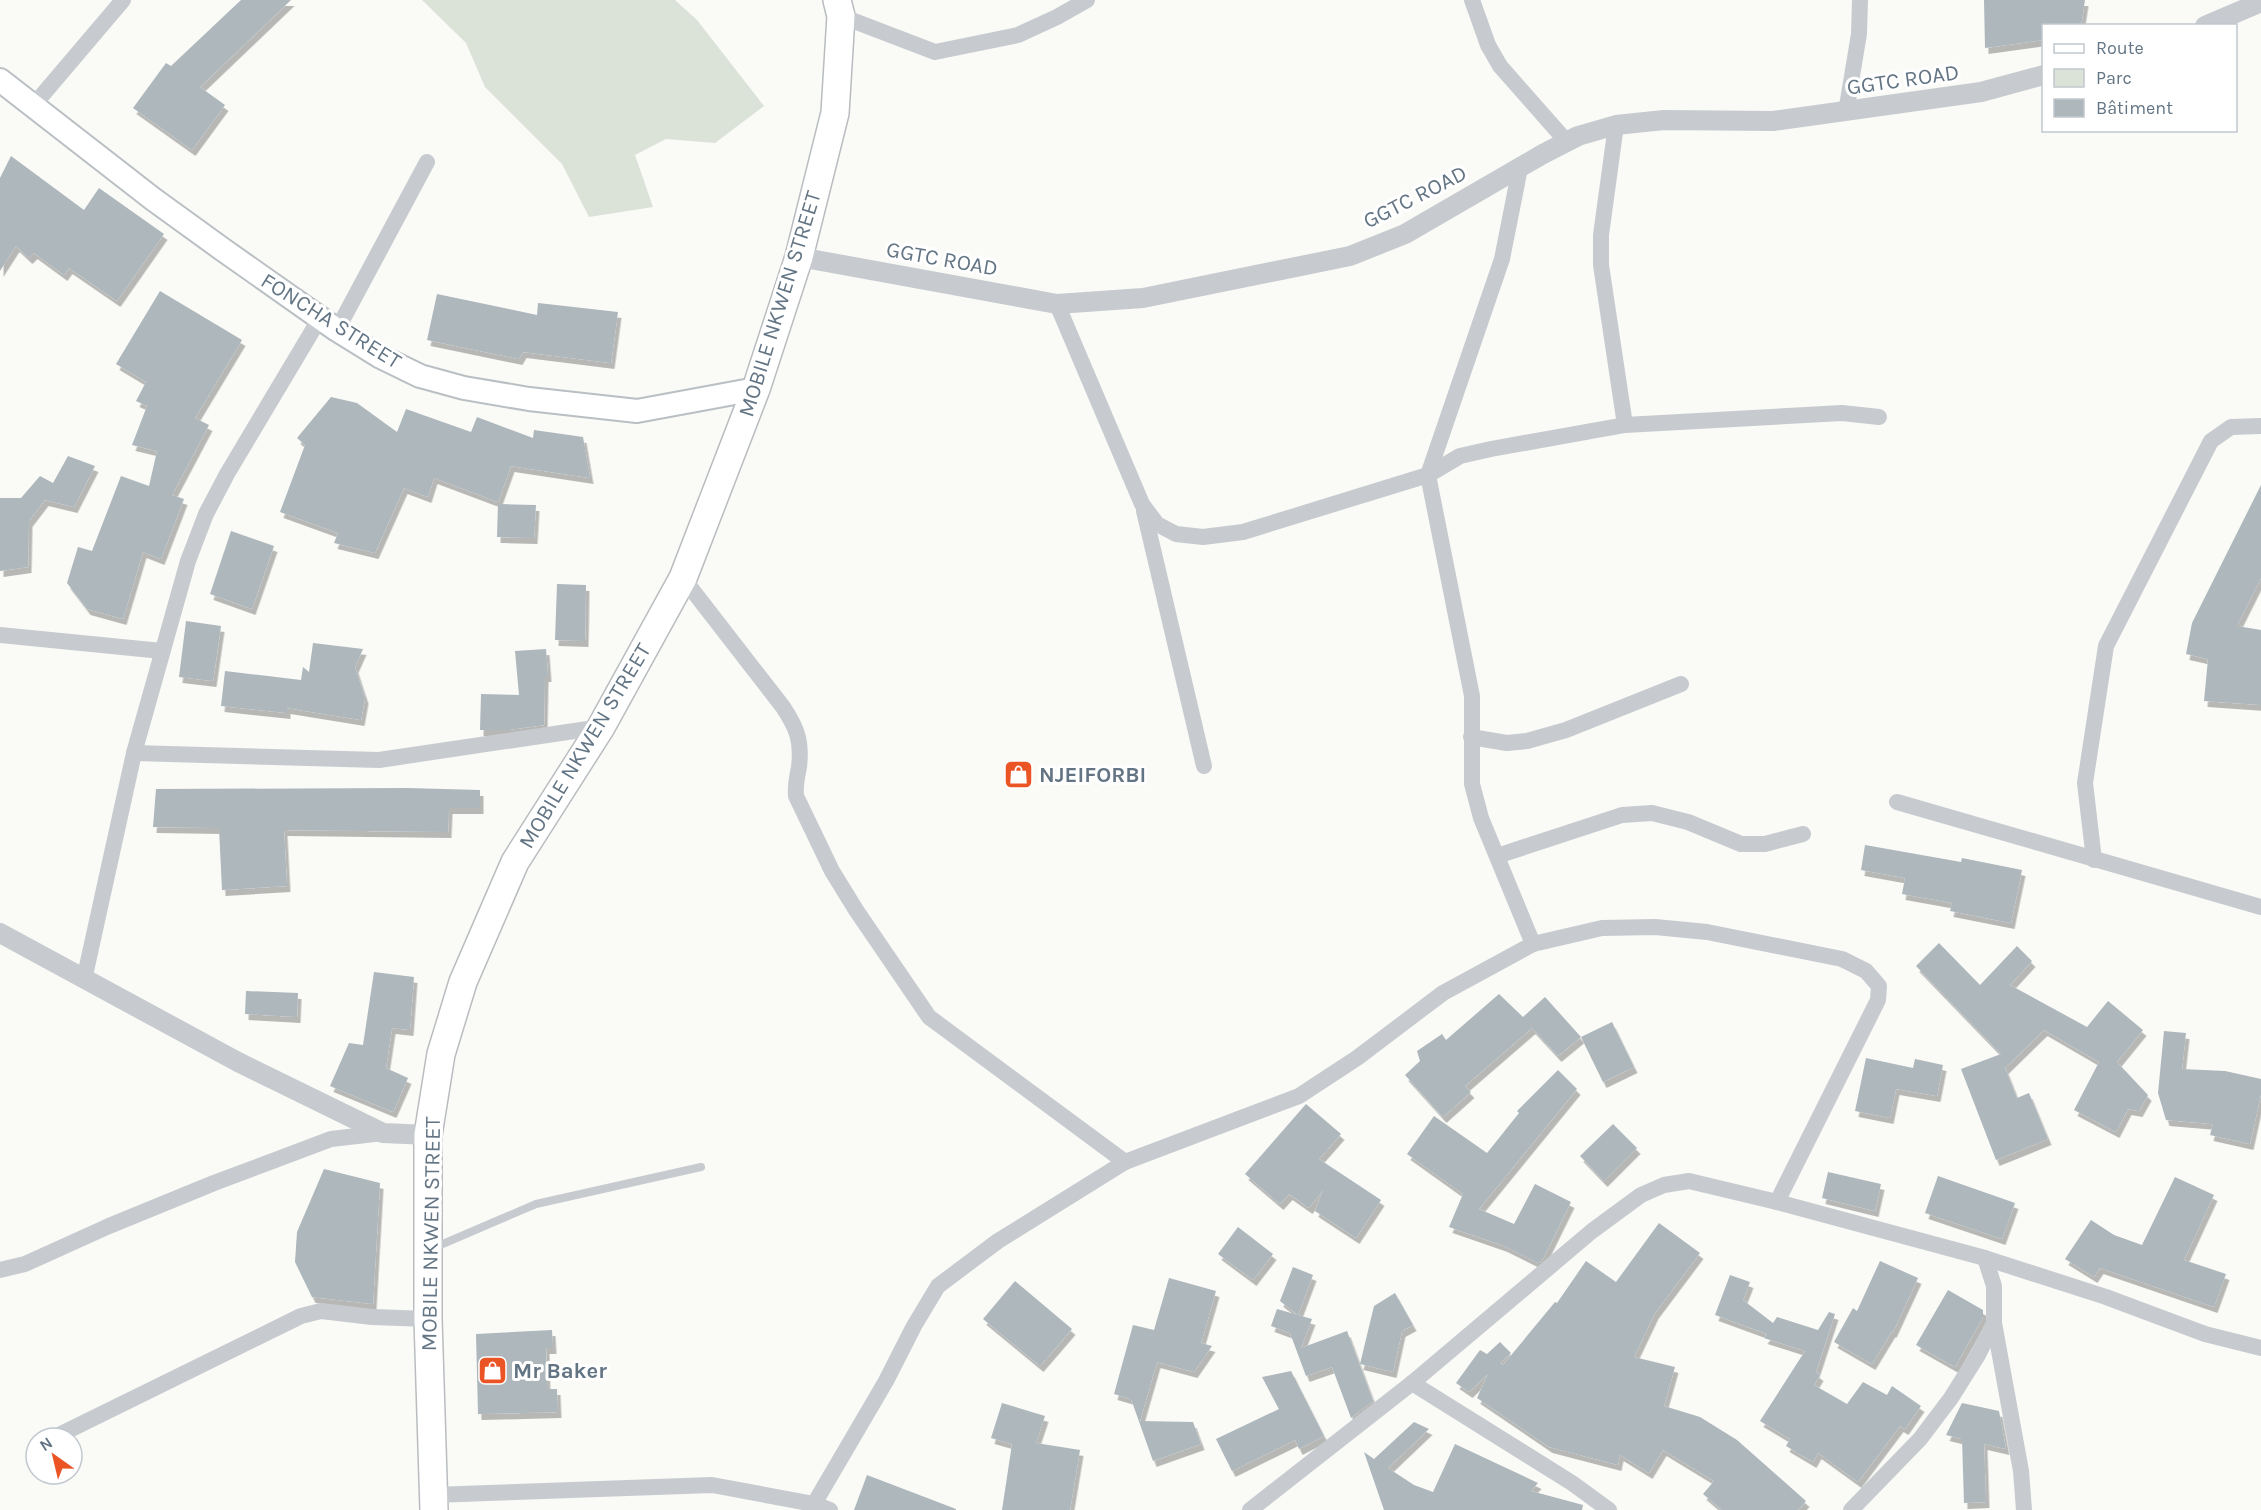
<svg xmlns="http://www.w3.org/2000/svg" width="2261" height="1510" viewBox="0 0 2261 1510" font-family="Karla,sans-serif">
<style>
.green{fill:#dbe2d8}
.building{fill:#adb7bc;filter:url(#shadow)}
.lines{fill:none;stroke-linecap:round;stroke-linejoin:round}
.secondary-casing{stroke:#b9bfc3;stroke-width:26}
.trunk-casing{stroke:#b9bdc0;stroke-width:30}
.service{stroke:#c7cbcf;stroke-width:8}
.minor{stroke:#c7cbcf;stroke-width:16}
.tertiary{stroke:#c7cbcf;stroke-width:20}
.secondary{stroke:#fff;stroke-width:22}
.trunk{stroke:#fff;stroke-width:27}
.labels{text-anchor:middle;dominant-baseline:central;stroke-width:6;stroke-linejoin:round;paint-order:stroke}
.street-label{font-size:22px;fill:#637584;stroke:#fff}
.poi-label{font-size:22px;font-weight:bold;fill:#637584;stroke:#fff;text-anchor:start}
</style>
<defs>
<filter id="shadow"><feDropShadow dx="3.5" dy="6" stdDeviation="0" flood-color="#0004"/></filter>
</defs>
<rect width="100%" height="100%" fill="#fafaf7"/>
<polygon class="green" points="422,0 675,0 697,20 764,106 715,143 666,139 635,155 653,207 589,217 562,164 485,87 466,43"/>
<g class="building">
<polygon points="241,0 291,0 200,87 225,105 192,150 133,108 166,63 171,66"/>
<polygon points="1984,0 2085,0 2081,26 2043,26 2043,40 1985,48"/>
<polygon points="11,156 84,210 99,188 164,234 117,301 69,268 64,275 34,253 29,258 16,246 0,271 0,178"/>
<polygon points="160,291 242,340 195,418 209,425 172,495 184,499 161,559 143,552 123,619 87,609 67,583 78,547 92,551 121,476 149,486 157,451 132,445 147,406 136,401 146,382 116,364"/>
<polygon points="437,294 537,315 538,303 618,312 611,363 523,352 519,359 427,340"/>
<polygon points="331,397 357,403 397,432 406,409 471,432 477,417 533,438 534,430 583,437 590,478 511,466 498,502 434,478 428,497 404,488 375,553 334,543 338,533 280,512 305,445 297,438"/>
<polygon points="68,456 95,466 74,507 45,500 29,521 28,567 0,571 0,498 21,498 40,476 53,483"/>
<polygon points="2261,485 2261,578 2237,626 2261,630 2261,705 2204,701 2208,659 2186,654 2192,623"/>
<polygon points="498,504 536,505 534,538 497,537"/>
<polygon points="231,531 274,546 252,609 210,594"/>
<polygon points="557,584 586,585 585,641 555,640"/>
<polygon points="186,621 221,626 213,681 179,677"/>
<polygon points="313,643 363,649 355,667 365,698 361,720 287,708 287,713 221,706 225,671 301,680 303,667 309,672"/>
<polygon points="546,649 548,676 545,676 544,725 508,730 480,730 481,694 519,695 515,651"/>
<polygon points="407,788 480,790 480,808 449,808 448,832 284,830 287,886 222,890 219,828 153,827 156,789"/>
<polygon points="1865,845 1961,862 1962,858 2022,870 2011,923 1950,911 1952,903 1902,894 1905,878 1861,870"/>
<polygon points="1939,943 1980,985 2017,946 2032,961 2010,985 2087,1027 2108,1001 2143,1030 2117,1062 2148,1095 2139,1111 2128,1109 2116,1132 2074,1110 2099,1062 2044,1030 2005,1068 2017,1098 2029,1093 2048,1139 1996,1160 1961,1069 2001,1054 1916,966"/>
<polygon points="374,972 414,977 410,1030 392,1028 386,1068 408,1078 393,1112 330,1086 349,1043 363,1045"/>
<polygon points="246,991 298,993 297,1017 245,1014"/>
<polygon points="1499,994 1523,1017 1545,997 1581,1037 1558,1056 1532,1028 1465,1086 1471,1092 1443,1117 1405,1075 1420,1061 1417,1051 1442,1034 1446,1040"/>
<polygon points="1612,1022 1634,1067 1603,1082 1581,1037"/>
<polygon points="2164,1031 2186,1033 2182,1069 2225,1071 2261,1079 2261,1094 2250,1144 2210,1135 2213,1124 2166,1120 2158,1093"/>
<polygon points="1866,1058 1913,1068 1915,1059 1943,1065 1937,1096 1896,1089 1890,1118 1855,1111"/>
<polygon points="1558,1070 1577,1089 1479,1209 1514,1224 1535,1184 1571,1202 1543,1259 1538,1263 1504,1246 1449,1227 1463,1194 1407,1154 1434,1116 1487,1153 1519,1113 1517,1111"/>
<polygon points="1306,1104 1341,1134 1319,1159 1381,1200 1356,1238 1315,1211 1323,1190 1309,1208 1289,1194 1280,1204 1245,1174"/>
<polygon points="1613,1124 1637,1148 1604,1181 1580,1156"/>
<polygon points="324,1169 380,1183 373,1304 312,1297 295,1262 297,1232"/>
<polygon points="1828,1172 1881,1184 1875,1211 1822,1198"/>
<polygon points="1938,1176 2015,1203 2002,1239 1925,1213"/>
<polygon points="2175,1177 2214,1195 2184,1260 2226,1274 2214,1307 2100,1268 2094,1277 2065,1259 2091,1220 2114,1235 2142,1245"/>
<polygon points="1659,1223 1700,1253 1655,1313 1634,1357 1675,1367 1664,1406 1700,1417 1737,1440 1806,1501 1798,1510 1722,1510 1703,1494 1714,1481 1663,1450 1649,1473 1620,1455 1618,1465 1549,1447 1477,1398 1488,1374 1469,1392 1456,1383 1480,1350 1487,1354 1500,1342 1511,1353 1500,1363 1503,1365 1555,1302 1557,1303 1586,1261 1616,1282"/>
<polygon points="1238,1227 1273,1254 1253,1280 1218,1254"/>
<polygon points="1880,1261 1918,1278 1893,1332 1892,1331 1872,1364 1834,1342 1853,1308 1857,1311"/>
<polygon points="1293,1267 1313,1275 1298,1315 1280,1301"/>
<polygon points="1730,1275 1750,1282 1743,1300 1773,1323 1777,1317 1818,1330 1829,1312 1835,1314 1816,1372 1820,1375 1814,1385 1847,1404 1863,1382 1887,1395 1892,1386 1921,1406 1905,1429 1900,1426 1858,1482 1818,1453 1813,1462 1786,1446 1790,1439 1760,1421 1805,1351 1764,1338 1767,1334 1715,1315"/>
<polygon points="1169,1278 1216,1291 1201,1343 1212,1346 1194,1372 1157,1362 1140,1421 1193,1422 1201,1444 1153,1461 1131,1399 1114,1394 1133,1325 1154,1330"/>
<polygon points="1015,1281 1072,1329 1040,1366 983,1319"/>
<polygon points="1948,1290 1983,1310 1983,1317 1955,1367 1916,1345"/>
<polygon points="1395,1293 1413,1325 1402,1331 1393,1372 1360,1364 1374,1306"/>
<polygon points="1277,1309 1312,1319 1301,1348 1347,1331 1373,1401 1351,1418 1332,1367 1306,1376 1290,1333 1271,1326"/>
<polygon points="552,1330 553,1348 546,1348 547,1389 557,1389 558,1412 478,1414 476,1334"/>
<polygon points="1291,1371 1324,1436 1299,1449 1295,1440 1232,1471 1216,1439 1279,1409 1262,1377"/>
<polygon points="1002,1403 1045,1416 1036,1443 1080,1450 1070,1510 1002,1510 1012,1444 991,1438"/>
<polygon points="1962,1403 1999,1411 2006,1449 1984,1444 1986,1502 1964,1503 1962,1439 1946,1435"/>
<polygon points="1414,1422 1429,1429 1388,1468 1414,1485 1433,1492 1455,1444 1538,1483 1531,1491 1583,1505 1582,1510 1384,1510 1364,1452 1374,1459"/>
<polygon points="867,1475 956,1509 956,1510 854,1510"/>
</g>
<g class="lines">
<defs>
<polyline id="secondary" points="0,80 153,199 222,249 337,330 379,356 420,376 464,388 529,399 637,411 756,389"/>
<polyline id="trunk" points="434,1510 428,1319 428,1135 441,1054 463,982 515,862 601,727 683,578 756,389 799,257 835,113 841,16 837,0"/>
</defs>
<use href="#secondary" class="secondary-casing"/>
<use href="#trunk" class="trunk-casing"/>
<polyline class="service" points="431,1249 536,1204 701,1167"/>
<g class="minor">
<polyline points="1472,0 1488,45 1500,66 1567,142"/>
<polyline points="841,16 935,52 1018,35 1057,17 1087,0"/>
<polyline points="33,106 123,0"/>
<polyline points="1846,112 1859,34 1860,0"/>
<polyline points="1616,125 1601,235 1601,265 1625,425"/>
<polyline points="1520,168 1502,259 1428,475 1472,696 1472,784 1481,818 1533,944"/>
<polyline points="1057,304 1142,504 1157,524 1176,534 1203,537 1243,532 1428,475 1460,456 1491,449 1625,425 1842,413 1879,417"/>
<polyline points="337,330 427,162"/>
<polyline points="1144,511 1204,766"/>
<path d="M683,578L783,707C797,728 802,741 799,767C797,777 795,785 796,796L832,871L856,910L929,1017L1125,1162"/>
<polyline points="0,635 162,651"/>
<polyline points="1471,737 1507,743 1527,741 1566,730 1681,684"/>
<polyline points="134,753 379,760 601,727"/>
<polyline points="1897,802 2261,907"/>
<polyline points="1497,856 1622,815 1652,813 1688,822 1741,844 1765,844 1803,834"/>
<polyline points="2094,860 2085,783 2106,646 2211,441 2231,427 2261,426"/>
<polyline points="84,980 134,753 188,561 206,514 227,474 320,318"/>
<polyline points="0,1270 25,1264 109,1226 214,1183 331,1139 383,1133"/>
<polyline points="1994,1323 2021,1471 2024,1510"/>
<polyline points="1412,1383 1572,1483 1609,1510"/>
<polyline points="53,1438 301,1316 321,1311 372,1317 428,1319"/>
<polyline points="433,1495 712,1485 814,1504 830,1510"/>
<polyline points="814,1504 886,1381 914,1326 938,1286 998,1241 1125,1162 1299,1096 1357,1058 1443,993 1533,944 1602,928 1655,927 1707,932 1842,959 1866,971 1879,986 1878,1000 1777,1202"/>
<polyline points="1250,1510 1412,1383 1592,1231 1641,1195 1664,1185 1689,1181 1777,1202 1985,1258 2106,1297 2205,1334 2261,1348"/>
<polyline points="1851,1510 1920,1439 1951,1398 1978,1355 1994,1323 1994,1286 1985,1258"/>
</g>
<g class="tertiary">
<polyline points="2205,26 2261,2"/>
<polyline points="799,257 1057,304 1143,298 1350,256 1405,234 1543,154 1578,136 1616,125 1664,120 1773,121 1981,92 2044,75"/>
<polyline points="0,933 238,1062 383,1133 428,1135"/>
</g>
<use href="#secondary" class="secondary"/>
<use href="#trunk" class="trunk"/>
</g>
<defs>
<symbol id="shop-square" viewBox="-11 -11 22 22"><rect x="-9" y="-9" width="18" height="18" rx="4" fill="#eb5525" stroke="#fff"/><path d="M-5-2.5h2.3a2.7 3.5 0 0 1 5.4 0H5L5.5 6h-11ZM-1.5-2.5h3a1.5 2.3 0 0 0-3 0Z" fill="#fff"/></symbol>
</defs>
<g fill-rule="evenodd">
<use href="#shop-square" x="1002" y="758" width="33" height="33"/>
<use href="#shop-square" x="476" y="1354" width="33" height="33"/>
</g>
<g class="labels">
<g class="street-label">
<text transform="translate(1903 80) rotate(-8)">GGTC ROAD</text>
<text transform="translate(1415 197) rotate(-27)">GGTC ROAD</text>
<text transform="translate(942 259) rotate(10)">GGTC ROAD</text>
<text transform="translate(780 304) rotate(-73)">MOBILE NKWEN STREET</text>
<text transform="translate(331 321) rotate(32)">FONCHA STREET</text>
<text transform="translate(585 746) rotate(-59)">MOBILE NKWEN STREET</text>
<text transform="translate(431 1234) rotate(-89)">MOBILE NKWEN STREET</text>
</g>
<g class="poi-label">
<text x="1039" y="775">NJEIFORBI</text>
<text x="513" y="1371">Mr Baker</text>
</g>
</g>
<rect x="2042" y="24" width="195" height="108" fill="#ffffff" stroke="#c1c8ce" stroke-width="1.5"/>
<rect x="2054" y="44" width="30" height="9" fill="#ffffff" stroke="#c1c8ce" stroke-width="1.5"/>
<text x="2096" y="54" font-size="18" fill="#637584">Route</text>
<rect x="2054" y="69" width="30" height="18" fill="#dbe2d8" stroke="#c1c8ce" stroke-width="1.5"/>
<text x="2096" y="84" font-size="18" fill="#637584">Parc</text>
<rect x="2054" y="99" width="30" height="18" fill="#adb7bc" stroke="#c1c8ce" stroke-width="1.5"/>
<text x="2096" y="114" font-size="18" fill="#637584">Bâtiment</text>
<g transform="translate(54 1456) rotate(326)"><circle r="28" fill="#ffffff" stroke="#c1c8ce" stroke-width="1.5"/>
<path d="M0-4.5L10 22L0 15L-10 22Z" fill="#eb5525"/>
<text y="-9" font-size="16" font-weight="bold" text-anchor="middle" fill="#637584">N</text>
</g>
</svg>
